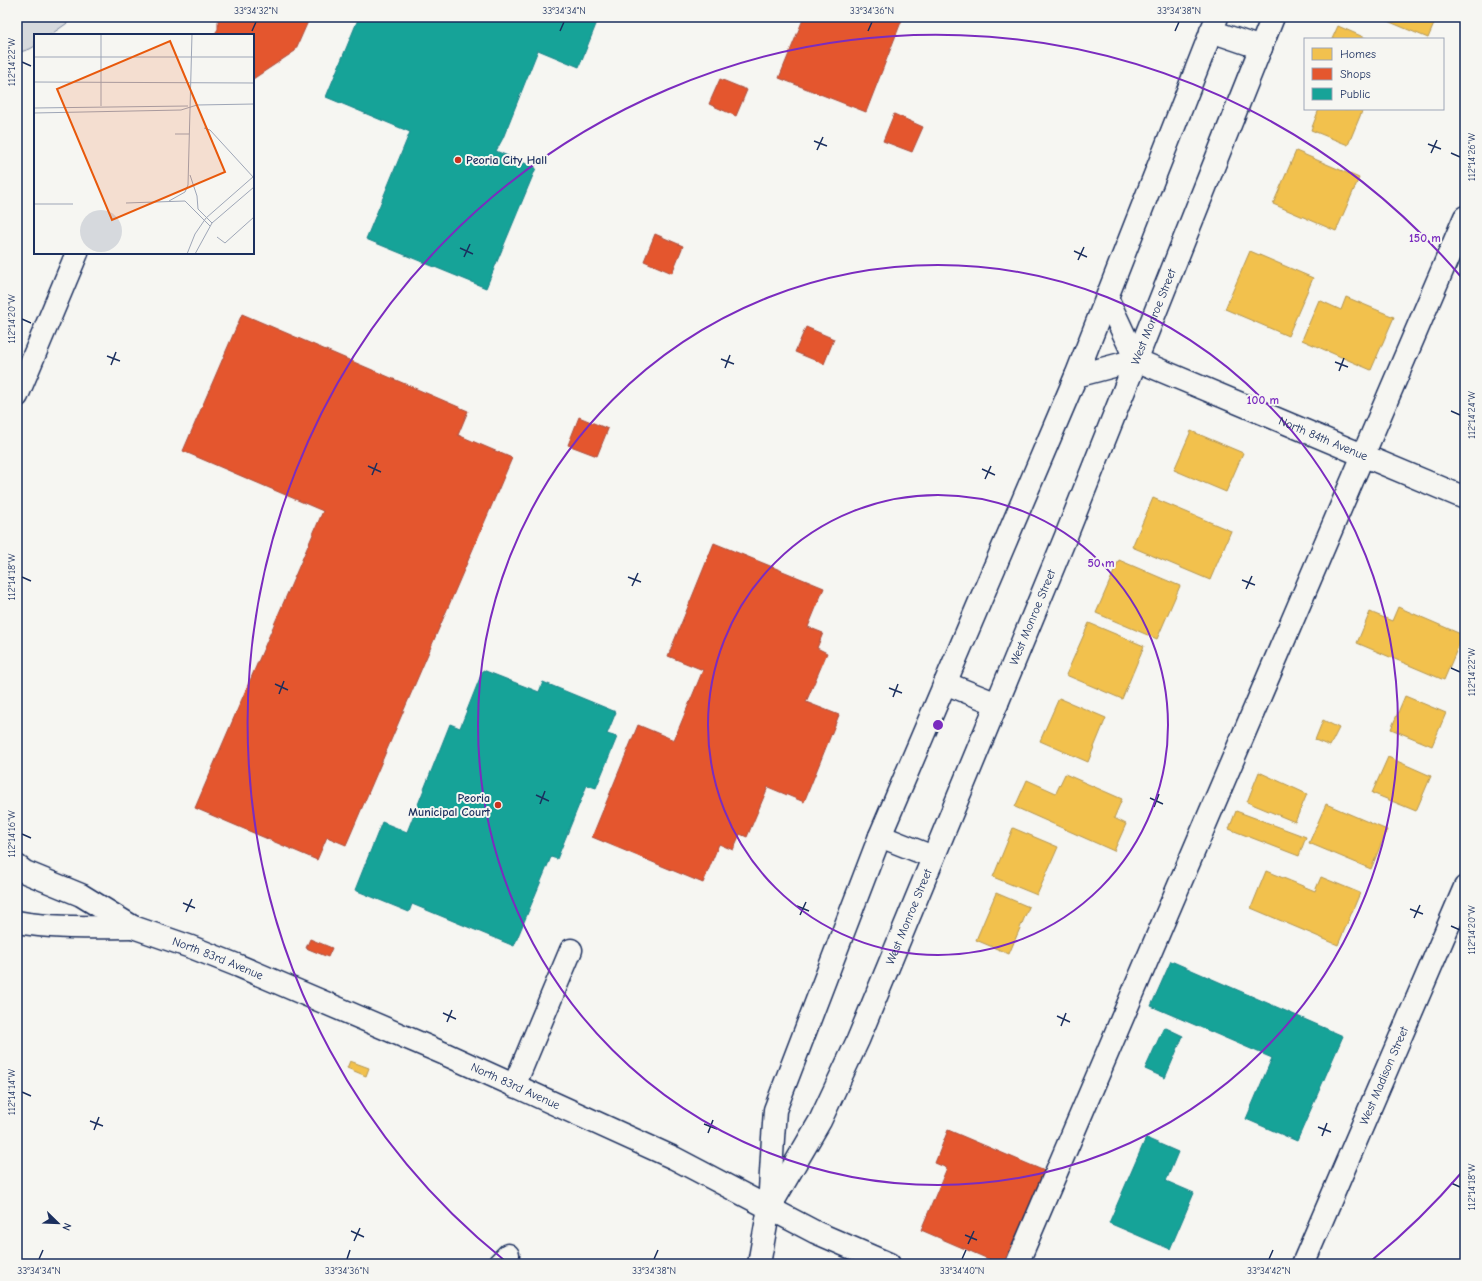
<svg xmlns="http://www.w3.org/2000/svg" width="1482" height="1281" viewBox="0 0 1482 1281" font-family="'Comic Neue',sans-serif">
<style>
.green{fill:#d6d9dd;stroke:#78849e}
.homes{fill:#f2c14e;stroke:#b29553}
.shops{fill:#e4572e;stroke:#a84b3c}
.public{fill:#17a398;stroke:#188087}
.lines{fill:none;stroke-linecap:round;stroke-linejoin:round}
.minor-casing{stroke:#1b2f5e;stroke-width:25}
.minor{stroke:#f6f6f2;stroke-width:22}
.ticks{fill:none;stroke:#1b2f5e;stroke-width:1.5}
.ring{fill:none;stroke:#7b2cbf;stroke-width:2}
.poi-dot{fill:#c8321e;stroke:#f6f6f2;stroke-width:1.5}
.labels{text-anchor:middle;dominant-baseline:central;stroke-width:4;stroke-linejoin:round;paint-order:stroke}
.poi-label{font-size:12px;font-weight:bold;fill:#1b2f5e;stroke:#f6f6f2;text-anchor:start}
.street-label{font-size:12px;fill:#1b2f5e;stroke:#f6f6f2}
.inset-road{fill:none;stroke:#9ea6b7;stroke-width:1}
.view{fill:#e8590c;fill-opacity:0.15;stroke:#e8590c;stroke-width:2}
.inset-edge{fill:none;stroke:#1b2f5e;stroke-width:2}
.centre{fill:#7b2cbf;stroke:#f6f6f2;stroke-width:2}
.ring-label{font-size:12px;text-anchor:middle;font-weight:bold;fill:#7b2cbf;stroke:#f6f6f2;stroke-width:4;stroke-linejoin:round;paint-order:stroke}
.neatline{fill:none;stroke:#1b2f5e;stroke-width:1.5}
.ticks-label{font-size:10px;text-anchor:middle;fill:#1b2f5e}
</style>
<rect width="100%" height="100%" fill="#f6f6f2"/>
<filter id="ink" filterUnits="userSpaceOnUse"><feTurbulence type="fractalNoise" baseFrequency=".025" numOctaves="2"/><feDisplacementMap in="SourceGraphic" scale="8" xChannelSelector="R" yChannelSelector="G"/><feConvolveMatrix kernelMatrix="1 2 1 2 8 2 1 2 1" color-interpolation-filters="sRGB"/></filter>
<g filter="url(#ink)">
<polygon class="green" points="17,17 76,17 50,35 35,35 35,46 30,49 17,53"/>
<g class="homes">
<polygon points="1378,17 1437,17 1428,38"/>
<polygon points="1338,26 1368,39 1332,39"/>
<polygon points="1319,109 1363,109 1348,145 1311,130"/>
<polygon points="1296,151 1359,178 1336,231 1273,204"/>
<polygon points="1250,251 1313,278 1288,336 1225,309"/>
<polygon points="1346,297 1394,317 1371,370 1302,340 1319,300 1341,310"/>
<polygon points="1191,431 1243,453 1226,492 1174,470"/>
<polygon points="1153,498 1231,531 1210,580 1132,547"/>
<polygon points="1119,560 1180,586 1157,639 1096,613"/>
<polygon points="1398,607 1463,635 1444,680 1357,643 1370,612 1392,621"/>
<polygon points="1089,623 1144,646 1122,699 1066,675"/>
<polygon points="1405,696 1446,713 1432,746 1391,729"/>
<polygon points="1059,698 1106,718 1088,762 1040,741"/>
<polygon points="1323,720 1339,728 1330,746 1315,740"/>
<polygon points="1388,757 1431,776 1416,811 1372,793"/>
<polygon points="1259,772 1307,794 1295,822 1247,802"/>
<polygon points="1065,774 1122,799 1114,818 1126,824 1114,851 1015,807 1027,780 1056,793"/>
<polygon points="1326,804 1387,830 1371,869 1309,843"/>
<polygon points="1236,811 1306,837 1299,856 1229,829"/>
<polygon points="1013,828 1058,847 1037,895 993,877"/>
<polygon points="1266,871 1315,891 1321,877 1360,893 1338,945 1251,908"/>
<polygon points="996,893 1029,907 1009,954 976,940"/>
<polygon points="350,1061 369,1068 366,1076 347,1068"/>
</g>
<g class="shops">
<polygon points="218,17 310,17 295,51 253,79 253,35 214,35 218,29"/>
<polygon points="804,17 903,17 866,112 779,78"/>
<polygon points="720,79 747,90 736,116 709,104"/>
<polygon points="894,114 923,127 912,152 883,141"/>
<polygon points="655,234 683,246 672,273 644,261"/>
<polygon points="242,314 468,411 458,435 512,458 346,845 327,837 317,860 195,808 323,511 183,451"/>
<polygon points="806,327 834,339 824,364 795,352"/>
<polygon points="579,417 608,429 597,456 568,445"/>
<polygon points="714,543 824,588 808,627 823,633 817,648 827,653 806,702 839,715 804,802 768,787 747,837 740,834 733,850 719,844 703,883 592,837 638,725 674,740 703,670 668,656"/>
<polygon points="310,939 332,948 328,957 306,948"/>
<polygon points="948,1130 1047,1172 1008,1264 1000,1264 921,1230 947,1168 935,1163"/>
</g>
<g class="public">
<polygon points="359,17 599,17 579,67 538,50 503,138 496,151 536,168 486,288 366,239 410,132 326,97"/>
<polygon points="483,670 539,692 543,682 616,712 607,734 617,737 596,788 587,785 557,859 551,857 514,946 412,904 409,912 355,890 382,822 407,832 450,724 460,728"/>
<polygon points="1171,961 1343,1036 1297,1141 1246,1119 1272,1058 1151,1006"/>
<polygon points="1164,1027 1183,1036 1165,1078 1145,1069"/>
<polygon points="1146,1138 1178,1152 1166,1181 1194,1193 1170,1249 1109,1223"/>
</g>
<g class="lines">
<defs>
<g id="minor">
<polyline points="1211,31 1261,48"/>
<path id="s1" d="M1136,360L1465,498"/>
<polyline points="1076,376 1136,360 1107,298"/>
<polyline points="17,396 77,253"/>
<polyline points="945,683 997,704"/>
<polyline points="880,836 933,857"/>
<path id="s2" d="M17,866L25,872L81,895L133,927L191,947L239,966L445,1054L674,1158L815,1232L889,1264"/>
<path d="M17,922C55,929 95,927 133,927"/>
<polyline points="514,1086 571,950"/>
<path id="s3" d="M771,1205L820,1121L858,1040L1066,536L1273,17"/>
<polyline points="499,1264 508,1255"/>
<polyline points="759,1264 769,1208 773,1138 775,1110 880,836 1076,376 1217,17"/>
<polyline points="1017,1264 1465,217"/>
<path id="s4" d="M1303,1264L1465,887"/>
</g>
</defs>
<use href="#minor" class="minor-casing"/>
<use href="#minor" class="minor"/>
</g>
</g>
<path class="ticks" d="M252,31L256,22M560,31L564,22M868,31L872,22M1175,31L1179,22M22,62L31,66M814,141L827,146M1428,144L1441,149M817,150L823,137M1431,153L1437,140M1451,153L1460,157M460,248L473,254M1074,251L1087,257M464,257L470,244M1078,260L1084,247M22,319L31,323M107,356L120,361M721,359L734,364M1335,362L1348,367M111,365L116,352M725,368L730,355M1339,371L1344,358M1451,411L1460,415M368,466L381,472M982,469L995,475M372,475L377,463M985,479L991,466M22,577L31,581M628,577L641,582M1242,580L1255,585M632,586L638,573M1246,589L1252,576M1451,668L1460,672M275,684L288,690M889,688L902,693M279,694L284,681M893,697L898,684M536,795L549,801M1150,798L1163,804M540,804L545,791M1154,807L1159,794M22,834L31,838M183,903L195,908M797,906L809,911M1410,909L1423,914M186,912L192,899M800,915L806,902M1414,918L1420,905M1451,926L1460,930M443,1013L456,1019M1057,1016L1070,1022M447,1022L452,1010M1061,1026L1066,1013M22,1092L31,1096M90,1121L103,1126M704,1124L717,1129M1318,1127L1331,1132M94,1130L99,1117M708,1133L713,1120M1322,1136L1327,1123M1451,1183L1460,1187M351,1231L364,1237M965,1235L977,1240M354,1241L360,1228M968,1244L974,1231M39,1259L43,1250M347,1259L350,1250M654,1259L658,1250M962,1259L966,1250M1269,1259L1273,1250"/>
<g class="ring">
<circle cx="938" cy="725" r="230"/>
<circle cx="938" cy="725" r="460"/>
<path d="M1462 1172A689 689 0 0 1 1372 1260M504 1260A689 689 0 1 1 1462 278"/>
</g>
<g class="poi-dot">
<circle cx="458" cy="160" r="4"/>
<circle cx="498" cy="805" r="4"/>
</g>
<g class="labels">
<g class="poi-label">
<text x="466" y="160">Peoria City Hall</text>
<text x="490" y="798" text-anchor="end">Peoria<tspan x="490" dy="14">Municipal Court</tspan></text>
</g>
<g class="street-label">
<text stroke="none"><textPath href="#s3" startOffset="968">West Monroe Street</textPath></text>
<text stroke="none"><textPath href="#s1" startOffset="203">North 84th Avenue</textPath></text>
<text stroke="none"><textPath href="#s3" startOffset="644">West Monroe Street</textPath></text>
<text stroke="none"><textPath href="#s3" startOffset="320">West Monroe Street</textPath></text>
<text stroke="none"><textPath href="#s2" startOffset="222">North 83rd Avenue</textPath></text>
<text stroke="none"><textPath href="#s4" startOffset="205">West Madison Street</textPath></text>
<text stroke="none"><textPath href="#s2" startOffset="546">North 83rd Avenue</textPath></text>
</g>
</g>
<g transform="translate(34 34)">
<rect width="220" height="220" fill="#f6f6f2"/>
<path d="M46 197a21 21 0 1 1 42 0a21 21 0 1 1-42 0Z" fill="#d6d9dd"/>
<path class="inset-road" d="M67,0V72M0,23H220M0,48L220,49M0,74L154,72M0,79L147,76L163,71L220,70M170,94L176,96L220,144M141,100H155M156,141L163,162L164,175L178,189M135,167L151,158L154,151L158,0M92,169L151,167L176,192M0,170H39M183,203L191,209L220,183M153,220L161,200L172,184L220,142M161,220L178,189L220,153"/>
<path class="view" d="M136,7L191,138L78,186L23,55Z"/>
<rect width="220" height="220" class="inset-edge"/>
</g>
<circle cx="938" cy="725" r="6" class="centre"/>
<g class="ring-label">
<text x="1425" y="242">150 m</text>
<text x="1263" y="404">100 m</text>
<text x="1101" y="567">50 m</text>
</g>
<rect width="1482" height="1281" fill="none" stroke="#f6f6f2" stroke-width="44"/>
<rect x="1304" y="38" width="140" height="72" fill="#f6f6f2" stroke="#9ea6b7"/>
<rect x="1312" y="48" width="20" height="12" fill="#f2c14e" stroke="#9ea6b7"/>
<text x="1340" y="58" font-size="12" fill="#1b2f5e">Homes</text>
<rect x="1312" y="68" width="20" height="12" fill="#e4572e" stroke="#9ea6b7"/>
<text x="1340" y="78" font-size="12" fill="#1b2f5e">Shops</text>
<rect x="1312" y="88" width="20" height="12" fill="#17a398" stroke="#9ea6b7"/>
<text x="1340" y="98" font-size="12" fill="#1b2f5e">Public</text>
<g transform="translate(58 1223) rotate(113)" stroke="#f6f6f2" stroke-width="3" paint-order="stroke">
<path d="M0-3L7 15L0 10L-7 15Z" fill="#1b2f5e"/>
<text y="-6" font-size="11" font-weight="bold" text-anchor="middle" fill="#1b2f5e">N</text>
</g>
<rect x="22" y="22" width="1438" height="1237" class="neatline"/>
<g class="ticks-label">
<text x="256" y="14">33°34'32"N</text>
<text x="564" y="14">33°34'34"N</text>
<text x="872" y="14">33°34'36"N</text>
<text x="1179" y="14">33°34'38"N</text>
<text transform="translate(11 62) rotate(-90)" y="4">112°14'22"W</text>
<text transform="translate(1471 157) rotate(-90)" y="4">112°14'26"W</text>
<text transform="translate(11 319) rotate(-90)" y="4">112°14'20"W</text>
<text transform="translate(1471 415) rotate(-90)" y="4">112°14'24"W</text>
<text transform="translate(11 577) rotate(-90)" y="4">112°14'18"W</text>
<text transform="translate(1471 672) rotate(-90)" y="4">112°14'22"W</text>
<text transform="translate(11 834) rotate(-90)" y="4">112°14'16"W</text>
<text transform="translate(1471 930) rotate(-90)" y="4">112°14'20"W</text>
<text transform="translate(11 1092) rotate(-90)" y="4">112°14'14"W</text>
<text transform="translate(1471 1187) rotate(-90)" y="4">112°14'18"W</text>
<text x="39" y="1274">33°34'34"N</text>
<text x="347" y="1274">33°34'36"N</text>
<text x="654" y="1274">33°34'38"N</text>
<text x="962" y="1274">33°34'40"N</text>
<text x="1269" y="1274">33°34'42"N</text>
</g>
</svg>
